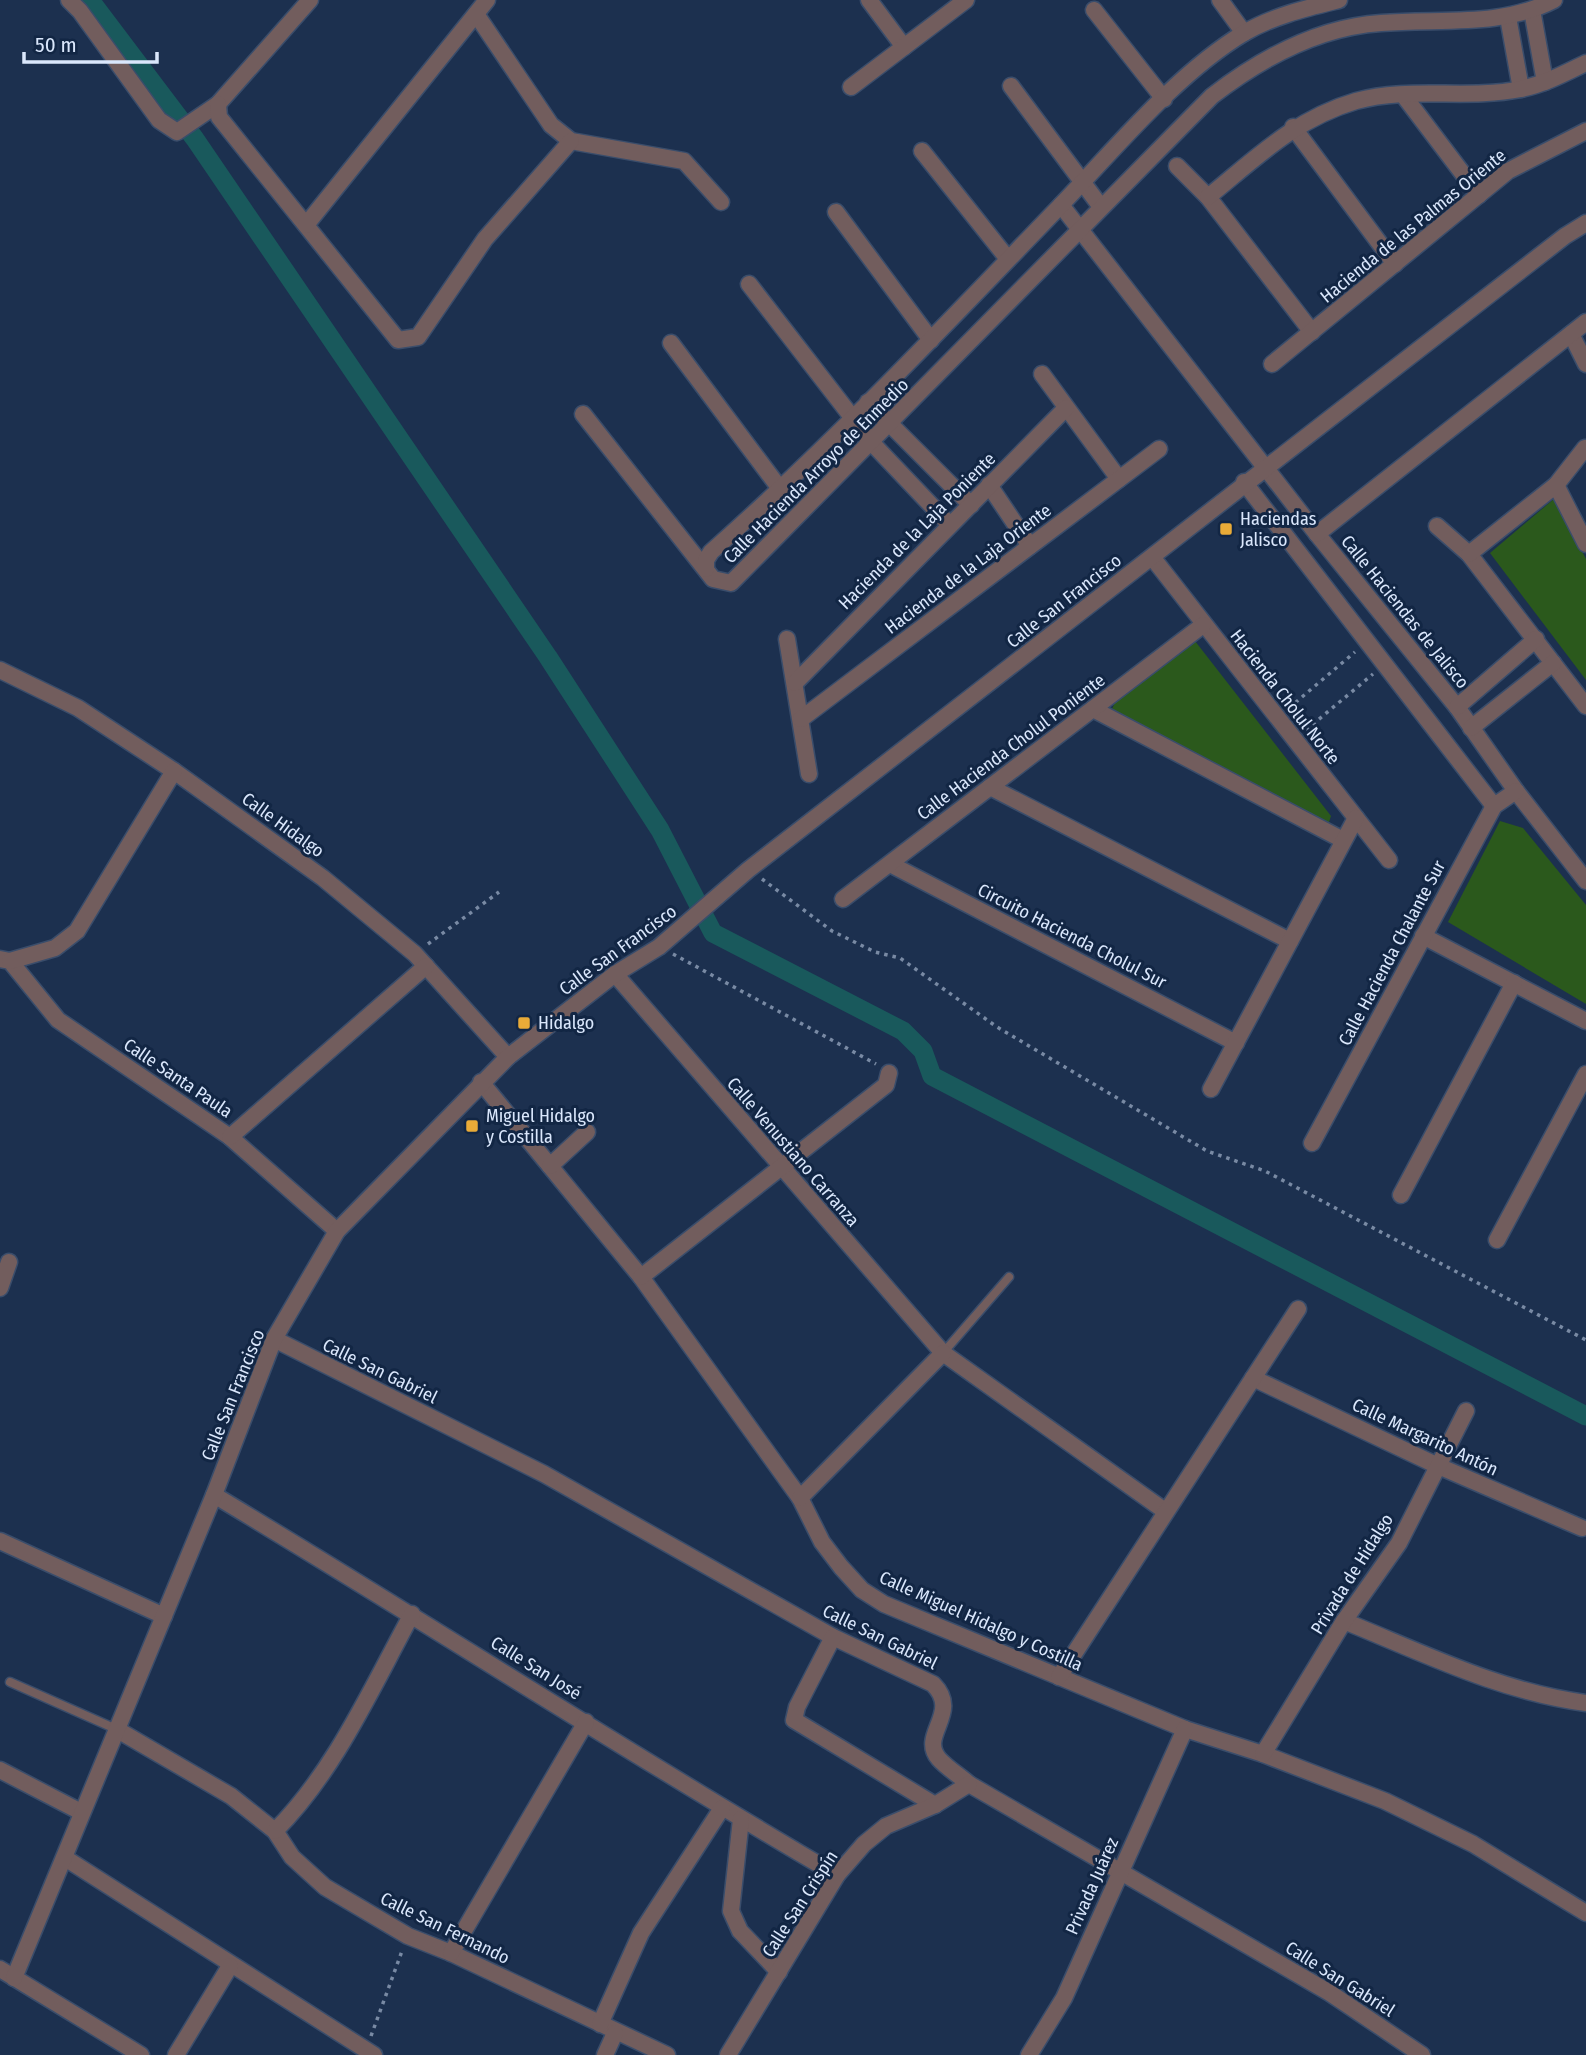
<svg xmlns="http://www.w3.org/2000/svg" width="1586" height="2055" viewBox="0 0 1586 2055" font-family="'Fira Sans Condensed',sans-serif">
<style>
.green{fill:#2b591c}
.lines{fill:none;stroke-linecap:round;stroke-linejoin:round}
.canal{stroke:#19595c;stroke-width:19}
.lane-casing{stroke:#3a4d6b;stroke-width:11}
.street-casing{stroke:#3a4d6b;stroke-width:19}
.path{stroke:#798aa4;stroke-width:3.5;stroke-dasharray:3.5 5;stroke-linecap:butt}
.lane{stroke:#725d5d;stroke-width:8}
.street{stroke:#725d5d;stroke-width:16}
.poi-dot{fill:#e9ab38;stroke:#122644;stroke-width:2.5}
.labels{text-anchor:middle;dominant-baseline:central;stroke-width:6;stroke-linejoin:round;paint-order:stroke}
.street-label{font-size:18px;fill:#dae7fc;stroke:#122644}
.poi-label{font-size:18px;fill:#dae7fc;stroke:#122644;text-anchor:start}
</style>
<rect width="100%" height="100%" fill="#1c304f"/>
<g class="green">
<polygon points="1555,498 1586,559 1586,680 1490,553"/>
<polygon points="1195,641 1331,816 1328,825 1112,709 1117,698"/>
<polygon points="1500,821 1523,828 1586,905 1586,1004 1448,922"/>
</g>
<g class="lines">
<polyline class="canal" points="90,0 195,139 548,657 660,830 713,933 903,1031 923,1051 932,1076 1586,1416"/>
<defs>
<g id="lane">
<polyline points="943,1353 1009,1277"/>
<polyline points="10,1682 116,1729"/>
</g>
<g id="street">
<polyline points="69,0 80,11 159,120 177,132 218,104 310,0"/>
<polyline points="869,0 904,47"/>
<polyline points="1220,0 1244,33"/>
<polyline points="1094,10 1164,99"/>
<polyline points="1532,10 1545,82"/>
<polyline points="476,14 551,125 571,141 684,161 721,202"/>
<polyline points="1508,17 1521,89"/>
<polyline points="1011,86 1101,207"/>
<polyline points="851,87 966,0"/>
<polyline points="1404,96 1479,195"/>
<polyline points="218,104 219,117 398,340 418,337 485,239 571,141"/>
<polyline points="1293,127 1395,264"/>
<polyline points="922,151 1008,259"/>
<polyline points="1177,166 1208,197 1312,332"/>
<path d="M1208,197C1256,158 1295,119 1356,101C1409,86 1467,100 1521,89C1545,84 1565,73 1586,63"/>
<polyline points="1061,205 1317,534 1457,707 1516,791 1586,881"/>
<polyline points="836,212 931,340"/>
<polyline points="306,225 487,0"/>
<polyline points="749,284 872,443 950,525"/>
<polyline points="1571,334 1586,364"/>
<polyline points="671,343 781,490"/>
<polyline points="1272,364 1508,171 1586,131"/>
<polyline points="1042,374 1119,479"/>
<polyline points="868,402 971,505"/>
<path d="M583,414L713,579L731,583L1212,96C1260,59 1319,27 1381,23C1440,18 1500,28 1554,0"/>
<polyline points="1244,482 1494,806"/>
<polyline points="989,485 1030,546"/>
<polyline points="1556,485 1585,448"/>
<polyline points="1437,526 1469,554 1586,706"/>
<polyline points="1317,534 1586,322"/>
<polyline points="1469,554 1556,485 1586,544"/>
<polyline points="1152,557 1389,860"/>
<path d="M706,569V560L711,552C833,444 946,324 1060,206C1115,149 1176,74 1244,33C1273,16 1307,8 1339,0"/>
<polyline points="787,639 809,774"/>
<polyline points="0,670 78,708 174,771 323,878 415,954 508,1057"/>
<polyline points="795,683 1066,408"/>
<polyline points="1457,707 1536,639"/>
<polyline points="1093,709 1343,840"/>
<polyline points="801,719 1159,449"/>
<polyline points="1471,728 1553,663"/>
<polyline points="990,787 1290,941"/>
<polyline points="890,864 1236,1043"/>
<polyline points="843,899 1203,625"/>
<polyline points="1423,936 1586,1021"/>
<polyline points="0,959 10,961 58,1020 230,1137 337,1231"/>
<polyline points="10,961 55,948 77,931 174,771"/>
<polyline points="615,974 943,1353 1165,1511"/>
<polyline points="481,1082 641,1277 800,1498 822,1542 841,1567 862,1590 884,1604 1185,1729 1263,1754 1385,1801 1473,1844 1586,1913"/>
<polyline points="1211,1089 1356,818"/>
<polyline points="230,1137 426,966"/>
<polyline points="1312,1143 1494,806 1516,791"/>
<polyline points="550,1166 587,1132"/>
<polyline points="1401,1195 1514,983"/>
<polyline points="1497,1240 1586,1074"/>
<polyline points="641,1277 886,1085 889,1073"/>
<polyline points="0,1288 9,1262"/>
<path d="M274,1339L544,1474L833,1637L933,1684C962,1713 918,1735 939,1759C947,1768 960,1776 969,1784L1330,1993L1422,2055"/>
<polyline points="1253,1378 1436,1465 1582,1528"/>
<path d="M214,1495C423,1620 627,1753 837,1875"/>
<polyline points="800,1498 943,1353"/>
<polyline points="0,1541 164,1616"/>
<path d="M1344,1621C1423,1653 1501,1692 1586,1703"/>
<polyline points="833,1637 797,1707 794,1720 935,1805"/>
<polyline points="1059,1677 1298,1309"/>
<polyline points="116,1729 231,1796 275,1831 292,1857 325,1887 408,1936 451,1953 667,2055"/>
<polyline points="1263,1754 1344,1621 1399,1543 1466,1411"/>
<polyline points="0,1770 81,1812"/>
<polyline points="741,1819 731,1911 740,1931 779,1972"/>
<path d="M275,1831C335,1771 371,1689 412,1614"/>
<polyline points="65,1858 374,2055"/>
<polyline points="451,1953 586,1722"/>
<polyline points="0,1969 141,2055"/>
<polyline points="14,1978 214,1495 274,1339 337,1231 508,1057 615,974 659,947 748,870 1565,236 1586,223"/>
<polyline points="600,2024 641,1933 722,1808"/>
<polyline points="176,2055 230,1966"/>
<polyline points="605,2055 615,2033"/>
<polyline points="728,2055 837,1875 864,1844 886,1826 935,1805 969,1784"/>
<polyline points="1029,2055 1064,1998 1185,1729"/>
</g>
</defs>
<use href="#lane" class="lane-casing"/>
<use href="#street" class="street-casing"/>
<g class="path">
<polyline points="1289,708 1355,652"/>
<polyline points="1306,730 1373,674"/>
<polyline points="762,879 832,931 875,952 900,958 997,1027 1207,1151 1265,1171 1586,1340"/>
<polyline points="428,944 499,892"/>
<polyline points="673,954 876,1064"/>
<polyline points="371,2036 402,1951"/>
</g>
<use href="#lane" class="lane"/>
<use href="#street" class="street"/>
</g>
<g class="poi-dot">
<rect x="1219" y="522" width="14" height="14" rx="3.5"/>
<rect x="517" y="1016" width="14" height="14" rx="3.5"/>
<rect x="465" y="1119" width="14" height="14" rx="3.5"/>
</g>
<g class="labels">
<g class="street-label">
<text transform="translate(1413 226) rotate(-39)">Hacienda de las Palmas Oriente</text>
<text transform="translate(816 471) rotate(-45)">Calle Hacienda Arroyo de Enmedio</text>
<text transform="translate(917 531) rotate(-45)">Hacienda de la Laja Poniente</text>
<text transform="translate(968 569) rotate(-37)">Hacienda de la Laja Oriente</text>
<text transform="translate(1064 601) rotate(-38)">Calle San Francisco</text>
<text transform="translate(1405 612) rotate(51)">Calle Haciendas de Jalisco</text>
<text transform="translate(1285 697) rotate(52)">Hacienda Cholul Norte</text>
<text transform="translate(1011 747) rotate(-37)">Calle Hacienda Cholul Poniente</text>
<text transform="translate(283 825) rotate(36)">Calle Hidalgo</text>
<text transform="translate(1072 936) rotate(27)">Circuito Hacienda Cholul Sur</text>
<text transform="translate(618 950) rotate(-36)">Calle San Francisco</text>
<text transform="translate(1392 953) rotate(-62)">Calle Hacienda Chalante Sur</text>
<text transform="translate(178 1078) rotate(34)">Calle Santa Paula</text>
<text transform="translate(793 1152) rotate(49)">Calle Venustiano Carranza</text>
<text transform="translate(380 1371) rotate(26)">Calle San Gabriel</text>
<text transform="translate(233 1395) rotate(-68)">Calle San Francisco</text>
<text transform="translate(1425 1437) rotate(25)">Calle Margarito Antón</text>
<text transform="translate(1352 1574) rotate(-58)">Privada de Hidalgo</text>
<text transform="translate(981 1621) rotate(24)">Calle Miguel Hidalgo y Costilla</text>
<text transform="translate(880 1637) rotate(26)">Calle San Gabriel</text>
<text transform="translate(536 1668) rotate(32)">Calle San José</text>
<text transform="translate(1092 1886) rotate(-66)">Privada Juárez</text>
<text transform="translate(800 1904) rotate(-57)">Calle San Crispín</text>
<text transform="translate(445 1928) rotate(26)">Calle San Fernando</text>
<text transform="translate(1340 1979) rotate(32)">Calle San Gabriel</text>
</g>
<g class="poi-label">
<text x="1240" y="519">Haciendas<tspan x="1240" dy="21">Jalisco</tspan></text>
<text x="538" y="1023">Hidalgo</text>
<text x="486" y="1116">Miguel Hidalgo<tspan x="486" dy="21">y Costilla</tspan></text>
</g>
</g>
<path d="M24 52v10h133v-10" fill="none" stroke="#dae7fc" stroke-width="3.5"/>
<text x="35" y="52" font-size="21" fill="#dae7fc" stroke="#122644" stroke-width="5" paint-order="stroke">50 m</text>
</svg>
